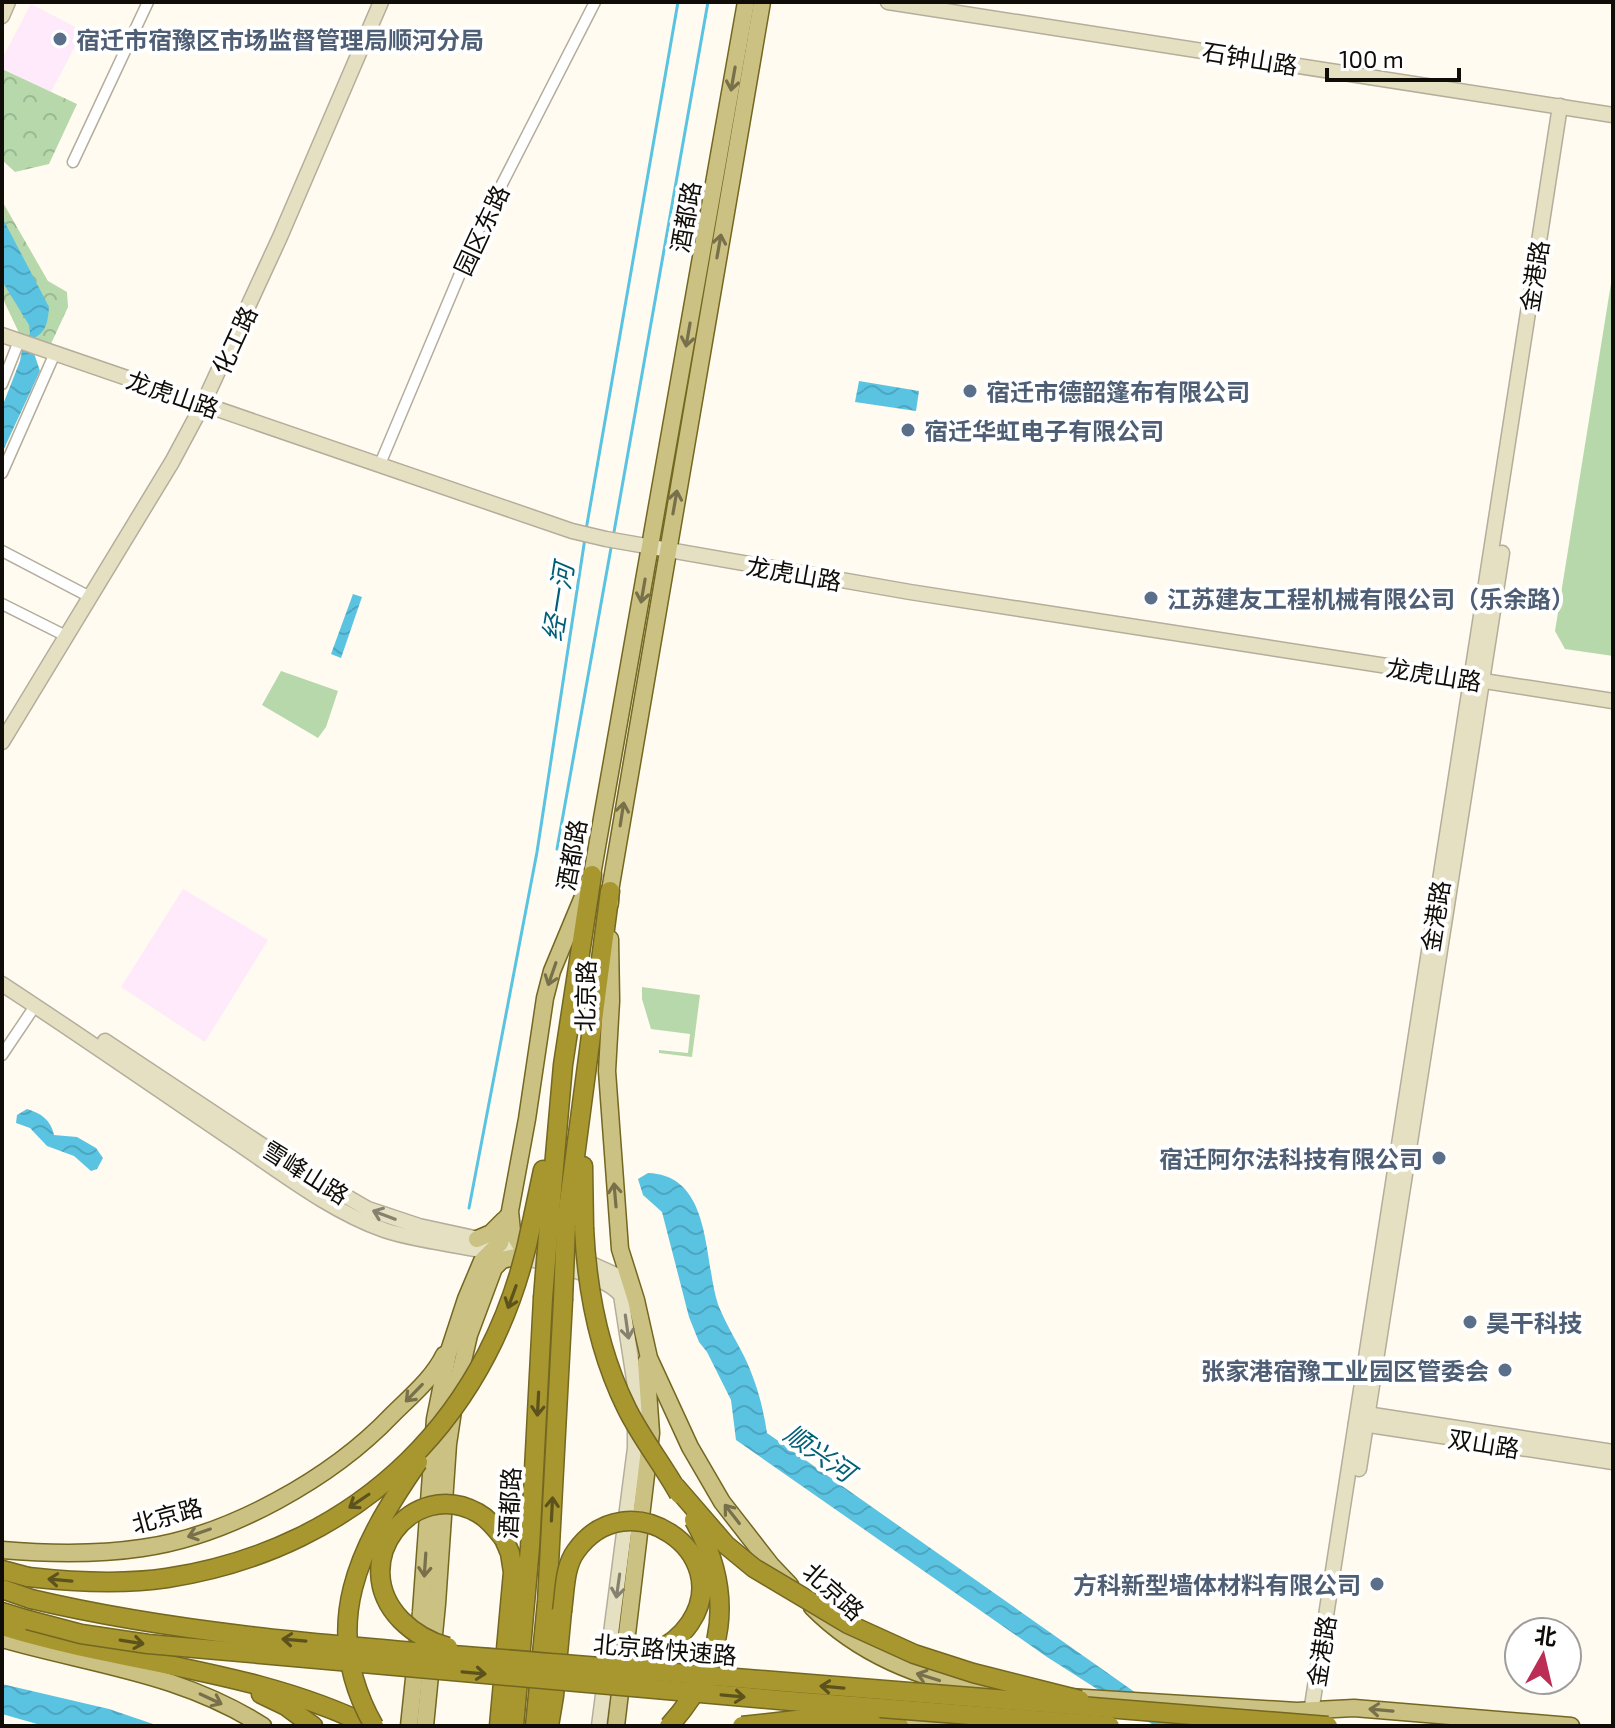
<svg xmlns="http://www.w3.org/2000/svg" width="1615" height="1728" viewBox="0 0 1615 1728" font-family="'Exo 2','Noto Sans SC',sans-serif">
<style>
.commercial{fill:#feeafa}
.green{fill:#b6d8ab}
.park{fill:url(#park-crowns)}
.water{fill:url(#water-waves)}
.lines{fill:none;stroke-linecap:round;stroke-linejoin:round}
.stream{stroke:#5ac3e2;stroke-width:3}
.street-casing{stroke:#b4ad9c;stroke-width:13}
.secondary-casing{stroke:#b4ad9c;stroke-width:17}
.primary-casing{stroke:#736721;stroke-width:19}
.highway-casing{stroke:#736721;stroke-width:21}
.street{stroke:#fff;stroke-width:10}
.secondary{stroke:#e5e0c1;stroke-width:14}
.primary{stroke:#cbc182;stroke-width:16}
.highway{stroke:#a8972f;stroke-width:18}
.highway-bridge-casing{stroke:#736721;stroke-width:21;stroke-linecap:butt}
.highway-bridge{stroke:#a8972f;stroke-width:18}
.oneway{stroke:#77704b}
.oneway2{stroke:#85816e}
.oneway3{stroke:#5c521c}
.service-dot{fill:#5c6f8a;stroke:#fff;stroke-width:3}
.labels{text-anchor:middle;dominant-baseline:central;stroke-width:8;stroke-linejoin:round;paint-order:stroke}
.service-label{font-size:24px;font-weight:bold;fill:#4e5e75;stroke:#fff;text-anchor:start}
.street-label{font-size:24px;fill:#100d08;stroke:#fff}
.water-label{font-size:26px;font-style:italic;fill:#015f75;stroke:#fff}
</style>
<defs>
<pattern id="park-crowns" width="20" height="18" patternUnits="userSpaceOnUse" patternTransform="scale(2)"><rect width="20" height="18" fill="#b6d8ab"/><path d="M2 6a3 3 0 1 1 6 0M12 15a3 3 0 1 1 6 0" fill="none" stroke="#9bb892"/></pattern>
<pattern id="water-waves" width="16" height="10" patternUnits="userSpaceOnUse" patternTransform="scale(2)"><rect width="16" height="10" fill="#5ac3e2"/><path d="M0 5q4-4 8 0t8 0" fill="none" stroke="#4da6c0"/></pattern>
</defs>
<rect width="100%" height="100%" fill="#fffbf0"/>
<g class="commercial">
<polygon points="31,4 83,31 51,92 2,69 2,59"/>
<polygon points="183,889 268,940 205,1042 121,987"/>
</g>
<g class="green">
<polygon points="1613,271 1613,656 1565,649 1555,631"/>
<polygon points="281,671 338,691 326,727 318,738 262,705"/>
<polygon points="642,987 700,995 692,1057 659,1053 659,1050 688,1053 690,1034 651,1029 642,999"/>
</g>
<g class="park">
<polygon points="2,69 77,104 49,164 15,172 2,160"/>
<polygon points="2,201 48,281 67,292 68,307 50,346 21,337 2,297"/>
</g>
<g class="water">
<path d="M2,217L49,307C48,320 47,332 34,338L33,350L40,371L2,453V407L20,361L22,350L30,333L29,325L2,281Z"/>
<polygon points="859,381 919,391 916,411 855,402"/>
<polygon points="353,594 362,597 341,658 331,654"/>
<path d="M27,1109C41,1113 51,1120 54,1135L77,1137L96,1148L103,1158L97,1169L91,1171L74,1156L47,1146L30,1128L16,1123L17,1115Z"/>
<path d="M648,1173C714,1175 703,1264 719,1307C726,1324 736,1340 744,1356C756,1381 763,1406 767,1433L1183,1726H1155L1047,1657L736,1440L731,1400L707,1352L699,1342L689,1317L662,1212L643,1195L638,1179Z"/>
<polygon points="2,1684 109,1709 159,1726 44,1726 2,1714"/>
</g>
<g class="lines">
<g class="stream">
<polyline points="586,530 678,2"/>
<polyline points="614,532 708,2"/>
<polyline points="557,849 611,548"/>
<polyline points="469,1208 537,852 585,538"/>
</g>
<defs>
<g id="street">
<polyline points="73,162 148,2"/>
<polyline points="2,384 19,341"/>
<polyline points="380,464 478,231 595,2"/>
<polyline points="2,473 55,353"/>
<polyline points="2,551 90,597"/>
<polyline points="2,604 66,636"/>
<polyline points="2,1055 35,1006"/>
</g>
<g id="secondary">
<polyline points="888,2 1613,115"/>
<polyline points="2,16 8,2"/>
<polyline points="2,335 572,531 606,539 910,592 1613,701"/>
<polyline points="2,742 172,462 203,404 280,237 381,2"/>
<path d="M2,984C80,1035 156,1088 233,1140C281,1172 330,1211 384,1230C438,1249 589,1257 621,1295L635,1386V1448L599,1726"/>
<polyline points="105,1041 292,1165 368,1209 419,1226 589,1263 618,1276 632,1293"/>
<polyline points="1360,1413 1613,1452"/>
<polyline points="1356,1423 1613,1462"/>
<polyline points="1359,1469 1502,553"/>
<polyline points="1310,1719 1560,106"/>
</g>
<g id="primary">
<polyline points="610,903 610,891 762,2"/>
<polyline points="610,939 611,1001 607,1071 620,1249 636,1300 649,1358 690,1447 722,1502 771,1565 790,1585"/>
<polyline points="477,1239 491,1233 504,1220"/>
<polyline points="521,1246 512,1231 510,1211 527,1119 545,998 552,971 592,875 746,2"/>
<path d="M2,1550C49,1554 95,1555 142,1548C229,1536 332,1478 392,1415C410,1397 433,1378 444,1355"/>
<path d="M812,1607C862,1658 928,1682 998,1693"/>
<path d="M2,1639C93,1665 180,1673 263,1726"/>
<polyline points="1069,1697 1297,1711 1354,1708 1571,1726"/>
<polyline points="888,1721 968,1726"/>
<polyline points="409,1726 421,1612 435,1419 448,1354 466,1299 482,1261 500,1243 507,1217"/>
<polyline points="425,1726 437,1604 448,1444 456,1391 469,1335 494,1268 502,1260 515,1257"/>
<polyline points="616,1726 651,1433 646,1362"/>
</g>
<g id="highway">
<polyline points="583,1166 584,1228"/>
<polyline points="532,1222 543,1170"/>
<polyline points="549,1224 563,1065 592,875"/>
<polyline points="566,1225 610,891"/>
<polyline points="2,1570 28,1577"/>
<polyline points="2,1589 31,1599"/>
<polyline points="2,1612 28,1620"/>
<path d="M2,1626C124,1664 254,1669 370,1726"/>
<polyline points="261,1694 286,1706 313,1726"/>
<polyline points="857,1724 899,1726"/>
<polyline points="499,1726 513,1572 510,1553 504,1539"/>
<polyline points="514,1726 530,1547 543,1298"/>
<polyline points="535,1726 547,1602 563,1300"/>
<polyline points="549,1726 554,1696 562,1611"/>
</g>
</defs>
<use href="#street" class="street-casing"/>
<use href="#secondary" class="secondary-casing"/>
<use href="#primary" class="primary-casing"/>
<use href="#highway" class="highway-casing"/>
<use href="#street" class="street"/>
<use href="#secondary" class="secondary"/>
<use href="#primary" class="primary"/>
<use href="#highway" class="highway"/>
<defs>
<g id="highway-bridge">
<path d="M584,1228C587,1290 599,1353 627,1409C642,1439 663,1465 679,1494"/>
<polyline points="543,1298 549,1224"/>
<polyline points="563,1300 566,1225"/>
<polyline points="675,1486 726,1545 754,1568 848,1624 914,1654 973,1673 1080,1700"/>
<path d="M28,1577C73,1582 121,1585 167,1578C361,1548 495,1414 532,1222"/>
<path d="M31,1599C201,1639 377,1648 551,1663C810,1685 1069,1707 1328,1726"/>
<path d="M562,1611C565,1592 564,1567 576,1551C628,1478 737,1553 690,1623C671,1651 642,1658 610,1660"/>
<polyline points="28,1620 81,1634 148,1644 791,1701 1110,1726"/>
<path d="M448,1647C429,1642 415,1634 401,1620C345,1562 413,1476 478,1513C489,1519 496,1529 504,1539"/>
<path d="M374,1726C317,1626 360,1546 418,1462"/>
<path d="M669,1726C725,1664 736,1594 694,1520"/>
<polyline points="742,1726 805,1719 873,1724"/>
</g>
</defs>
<use href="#highway-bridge" class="highway-bridge-casing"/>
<use href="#highway-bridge" class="highway-bridge"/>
</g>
<defs><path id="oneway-shaft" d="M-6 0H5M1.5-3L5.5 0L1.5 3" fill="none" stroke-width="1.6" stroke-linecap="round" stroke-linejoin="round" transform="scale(2)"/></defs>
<g class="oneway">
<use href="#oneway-shaft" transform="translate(733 79) rotate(100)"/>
<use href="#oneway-shaft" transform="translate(719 246) rotate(-80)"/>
<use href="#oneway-shaft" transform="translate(688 335) rotate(100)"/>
<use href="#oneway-shaft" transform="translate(675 502) rotate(-80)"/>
<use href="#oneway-shaft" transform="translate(643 591) rotate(100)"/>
<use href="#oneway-shaft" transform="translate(622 814) rotate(-81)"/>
<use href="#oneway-shaft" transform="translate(552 974) rotate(109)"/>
<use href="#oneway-shaft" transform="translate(615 1195) rotate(-95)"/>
<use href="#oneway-shaft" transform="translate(414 1393) rotate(134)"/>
<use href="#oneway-shaft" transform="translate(732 1514) rotate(-128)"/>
<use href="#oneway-shaft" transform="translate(199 1533) rotate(161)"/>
<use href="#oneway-shaft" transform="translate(425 1565) rotate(94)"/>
<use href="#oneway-shaft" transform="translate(928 1677) rotate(-163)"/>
<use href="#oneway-shaft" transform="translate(211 1699) rotate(25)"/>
<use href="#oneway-shaft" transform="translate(1381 1710) rotate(-175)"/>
</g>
<g class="oneway2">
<use href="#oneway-shaft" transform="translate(384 1215) rotate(-159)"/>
<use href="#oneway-shaft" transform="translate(627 1327) rotate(82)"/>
<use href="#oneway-shaft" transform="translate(618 1586) rotate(98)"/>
</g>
<g class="oneway3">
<use href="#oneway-shaft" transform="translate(512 1297) rotate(110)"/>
<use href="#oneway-shaft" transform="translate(538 1404) rotate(93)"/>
<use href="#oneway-shaft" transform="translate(359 1501) rotate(146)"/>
<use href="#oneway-shaft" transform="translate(552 1509) rotate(-87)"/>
<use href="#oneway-shaft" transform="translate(60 1580) rotate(-175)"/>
<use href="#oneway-shaft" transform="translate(294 1640) rotate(-175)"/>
<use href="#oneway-shaft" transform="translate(132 1642) rotate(9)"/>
<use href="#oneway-shaft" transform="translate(474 1673) rotate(5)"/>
<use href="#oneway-shaft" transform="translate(832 1687) rotate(-175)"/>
<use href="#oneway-shaft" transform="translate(733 1696) rotate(5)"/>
</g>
<g class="service-dot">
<circle cx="60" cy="39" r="8"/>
<circle cx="970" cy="391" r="8"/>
<circle cx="908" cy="430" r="8"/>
<circle cx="1151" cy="598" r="8"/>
<circle cx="1439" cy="1158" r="8"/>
<circle cx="1470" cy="1322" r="8"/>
<circle cx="1505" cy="1370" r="8"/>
<circle cx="1377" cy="1584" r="8"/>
</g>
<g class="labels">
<g class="service-label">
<text x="76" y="39">宿迁市宿豫区市场监督管理局顺河分局</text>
<text x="986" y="391">宿迁市德韶篷布有限公司</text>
<text x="924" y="430">宿迁华虹电子有限公司</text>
<text x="1167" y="598">江苏建友工程机械有限公司（乐余路）</text>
<text x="1423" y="1158" text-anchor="end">宿迁阿尔法科技有限公司</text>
<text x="1486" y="1322">昊干科技</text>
<text x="1489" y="1370" text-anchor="end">张家港宿豫工业园区管委会</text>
<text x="1361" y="1584" text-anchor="end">方科新型墙体材料有限公司</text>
</g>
<g class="street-label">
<text transform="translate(1250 58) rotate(9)">石钟山路</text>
<text transform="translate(685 217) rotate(-80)">酒都路</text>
<text transform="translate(481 230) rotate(-65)">园区东路</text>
<text transform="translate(1534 276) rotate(-81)">金港路</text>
<text transform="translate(234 340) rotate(-65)">化工路</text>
<text transform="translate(173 394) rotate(19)">龙虎山路</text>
<text transform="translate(794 573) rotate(10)">龙虎山路</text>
<text transform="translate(1434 674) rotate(9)">龙虎山路</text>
<text transform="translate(571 855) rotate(-80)">酒都路</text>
<text transform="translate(1435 916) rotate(-81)">金港路</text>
<text transform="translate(585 996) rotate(-89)">北京路</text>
<text transform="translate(306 1172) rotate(32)">雪峰山路</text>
<text transform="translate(1484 1443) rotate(9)">双山路</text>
<text transform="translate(509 1503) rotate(-87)">酒都路</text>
<text transform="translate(167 1515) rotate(-15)">北京路</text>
<text transform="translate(834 1591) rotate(42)">北京路</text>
<text transform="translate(665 1649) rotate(5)">北京路快速路</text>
<text transform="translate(1321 1651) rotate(-81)">金港路</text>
</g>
<g class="water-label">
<text transform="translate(557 602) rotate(-81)">经一河</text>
<text transform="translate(820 1452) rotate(35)">顺兴河</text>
</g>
</g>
<rect width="1615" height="1728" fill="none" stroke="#100d08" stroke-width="8"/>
<g transform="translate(1543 1656) rotate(8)"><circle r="38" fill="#ffffff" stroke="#9f9e9c" stroke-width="2"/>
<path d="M0-6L14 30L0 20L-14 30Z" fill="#bd2e57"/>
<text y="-12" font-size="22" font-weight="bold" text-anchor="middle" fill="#100d08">北</text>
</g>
<path d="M1327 68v12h132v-12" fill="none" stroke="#100d08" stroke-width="4"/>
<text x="1339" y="68" font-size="24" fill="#100d08" stroke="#ffffff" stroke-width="6" paint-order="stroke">100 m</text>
</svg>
